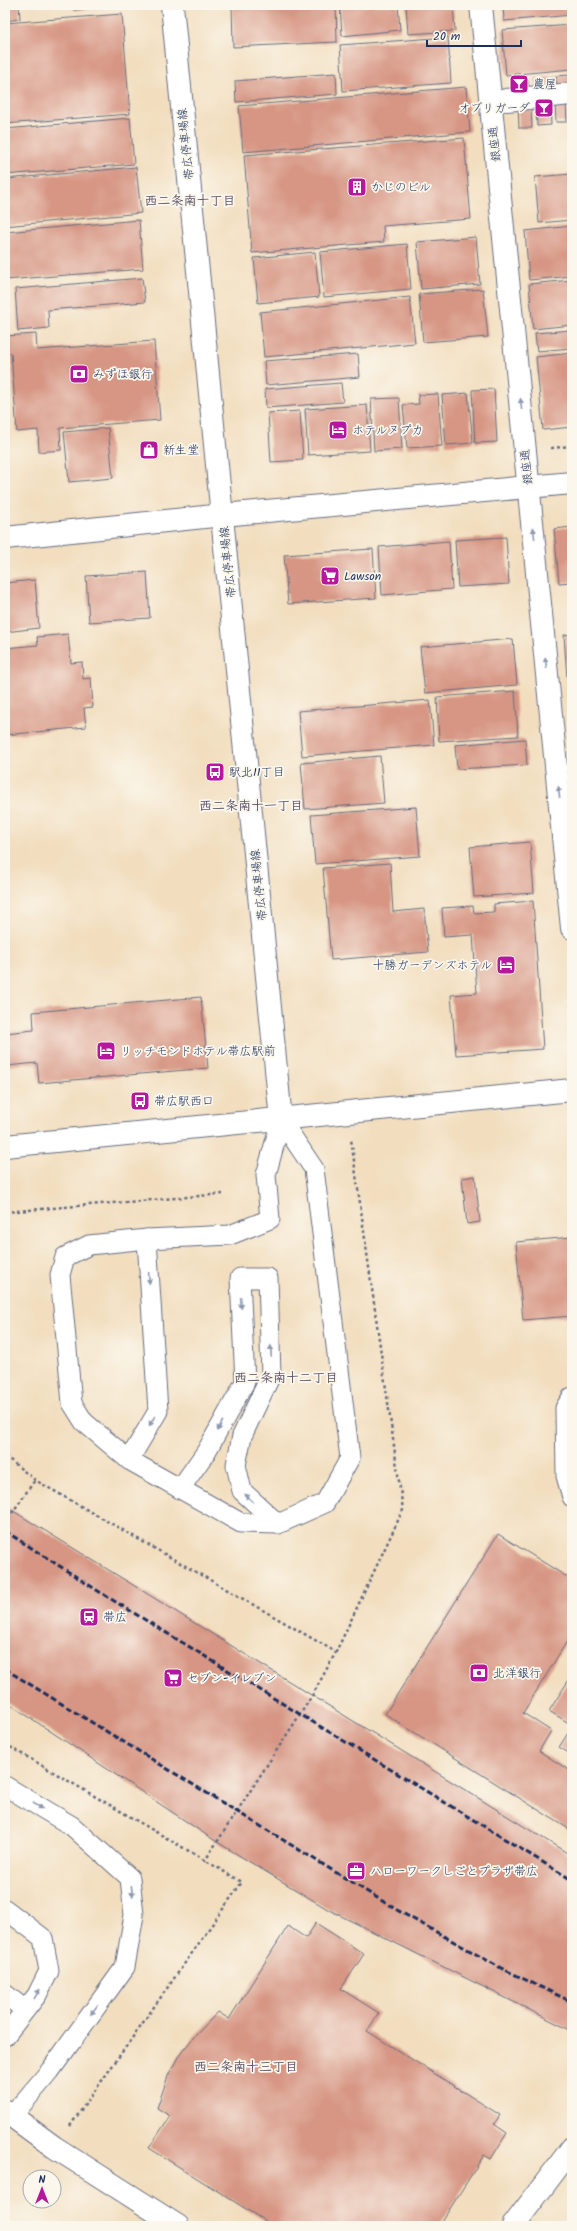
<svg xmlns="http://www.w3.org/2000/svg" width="577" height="2231" viewBox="0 0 577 2231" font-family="Kalam,'Klee One',sans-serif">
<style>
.building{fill:#d79684}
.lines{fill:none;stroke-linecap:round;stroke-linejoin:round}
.lane-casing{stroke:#666c80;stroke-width:21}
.street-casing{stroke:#666c80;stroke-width:24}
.secondary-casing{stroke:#666c80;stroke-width:24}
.primary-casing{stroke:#666c80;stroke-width:24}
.path{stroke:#666c80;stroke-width:2.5;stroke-dasharray:3 3;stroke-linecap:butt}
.lane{stroke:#fff;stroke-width:19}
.street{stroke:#fff;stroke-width:22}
.secondary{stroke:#fff;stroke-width:22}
.primary{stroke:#fff;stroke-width:22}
.rail{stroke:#1b2f5e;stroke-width:3;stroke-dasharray:6 3;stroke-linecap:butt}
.oneway{fill:#8d97ae}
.labels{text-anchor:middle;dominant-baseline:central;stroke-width:3.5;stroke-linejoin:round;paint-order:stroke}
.poi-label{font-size:12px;fill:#1b2f5e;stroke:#fbf7ec;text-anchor:start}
.street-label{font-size:12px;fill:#1b2f5e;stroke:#fbf7ec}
.neighbourhood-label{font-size:13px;font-weight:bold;fill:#5d536b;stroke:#fbf7ec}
</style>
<rect width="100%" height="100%" fill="#fbf7ec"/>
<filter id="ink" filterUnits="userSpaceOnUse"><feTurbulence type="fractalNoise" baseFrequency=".025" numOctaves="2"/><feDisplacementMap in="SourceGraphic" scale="8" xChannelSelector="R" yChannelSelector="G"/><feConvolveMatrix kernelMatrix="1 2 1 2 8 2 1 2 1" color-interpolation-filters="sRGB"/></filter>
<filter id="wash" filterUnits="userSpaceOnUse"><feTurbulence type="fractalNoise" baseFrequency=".012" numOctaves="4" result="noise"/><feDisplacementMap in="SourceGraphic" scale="16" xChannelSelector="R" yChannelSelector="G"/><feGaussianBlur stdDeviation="0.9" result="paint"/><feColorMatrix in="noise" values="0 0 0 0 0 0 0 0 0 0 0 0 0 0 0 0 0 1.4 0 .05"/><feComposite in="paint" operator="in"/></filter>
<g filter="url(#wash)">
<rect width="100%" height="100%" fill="#f2debf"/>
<g id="blocks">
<g class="building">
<polygon points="5,5 19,5 20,19 5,21"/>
<polygon points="73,5 114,5 114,6 74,10"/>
<polygon points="232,5 336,5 337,42 233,47"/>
<polygon points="340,5 398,5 400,30 342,36"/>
<polygon points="406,5 453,5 455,31 408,34"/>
<polygon points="503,5 572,5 572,15 504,21"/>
<polygon points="122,14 130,114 5,124 5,23"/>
<polygon points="572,25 572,69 506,75 502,30"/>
<polygon points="448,37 451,83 343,91 340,45"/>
<polygon points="336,73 337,94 236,102 235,81"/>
<polygon points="570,75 572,89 557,91 556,76"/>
<polygon points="553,77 554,88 536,89 535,78"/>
<polygon points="528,79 529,88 513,90 512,81"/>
<polygon points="466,87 470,132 243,152 239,106"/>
<polygon points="555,103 566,103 567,122 556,122"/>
<polygon points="550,104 551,125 537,126 536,105"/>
<polygon points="518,106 531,106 532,128 519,128"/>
<polygon points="130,118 134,164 5,175 5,129"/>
<polygon points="464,138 471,219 383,226 384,242 252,253 244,155"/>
<polygon points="136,167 141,213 5,226 5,179"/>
<polygon points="572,174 572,220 539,223 535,177"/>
<polygon points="139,220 143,269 5,280 5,232"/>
<polygon points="572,226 572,276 529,280 525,231"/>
<polygon points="476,237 480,284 421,289 417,242"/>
<polygon points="407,244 411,289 324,297 320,252"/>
<polygon points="315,252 319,297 258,303 254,258"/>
<polygon points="142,278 145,302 48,310 49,328 18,331 15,289"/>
<polygon points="572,280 572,325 533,329 529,284"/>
<polygon points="483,289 488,337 423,342 419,294"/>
<polygon points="410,297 415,343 264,357 260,312"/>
<polygon points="572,330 572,348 537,351 535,333"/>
<polygon points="36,334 37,350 154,341 160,420 60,428 61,450 39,452 38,430 17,432 11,353 5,353 5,336"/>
<polygon points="572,353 572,374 570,374 572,427 543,430 536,357"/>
<polygon points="358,354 360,377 266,385 264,361"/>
<polygon points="341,383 343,402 266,408 265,389"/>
<polygon points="494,389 497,442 475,443 472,390"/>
<polygon points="468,393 473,443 446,445 442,395"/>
<polygon points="438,394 442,446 407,448 403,405 419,404 418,395"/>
<polygon points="399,398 402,449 374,451 371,399"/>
<polygon points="367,405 370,451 308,455 305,409"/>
<polygon points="300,411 303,460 271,462 268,413"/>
<polygon points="108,428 113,478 69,482 64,432"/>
<polygon points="572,527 572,582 559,583 554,529"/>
<polygon points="506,537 509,584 458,587 455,540"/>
<polygon points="449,541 452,589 382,595 379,547"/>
<polygon points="373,549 376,598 288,604 284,555"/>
<polygon points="147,572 150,618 89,622 86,576"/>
<polygon points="35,580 39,628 5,632 5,583"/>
<polygon points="68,634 71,663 82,662 83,679 91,678 93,707 84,708 86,727 5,735 5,648 38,645 37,637"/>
<polygon points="572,634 572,678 567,678 564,635"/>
<polygon points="513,639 517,685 425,693 420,647"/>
<polygon points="515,691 518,736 439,741 437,697"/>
<polygon points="430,700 434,745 302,756 298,711"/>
<polygon points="525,739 527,765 457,769 455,745"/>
<polygon points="380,756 384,803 305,809 301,763"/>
<polygon points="416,807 420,856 315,864 311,815"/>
<polygon points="530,842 534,893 474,897 470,847"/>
<polygon points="390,863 393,912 424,909 428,952 331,960 323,868"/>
<polygon points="533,901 543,1049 456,1055 451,995 477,993 473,935 444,937 442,908 473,906 474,913 494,912 494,904"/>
<polygon points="201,997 208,1068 39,1083 37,1063 7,1066 5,1033 34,1030 33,1012"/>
<polygon points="475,1176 480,1222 467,1224 462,1178"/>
<polygon points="572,1237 572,1316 523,1320 516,1242"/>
<polygon points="5,1506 572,1856 572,2031 329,1910 217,1842 5,1701"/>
<polygon points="498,1534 572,1580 572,1633 523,1713 551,1731 539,1751 572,1772 572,1831 385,1714"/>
<polygon points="572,1675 572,1725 549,1711"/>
<polygon points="572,1727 572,1755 559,1747"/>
<polygon points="316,1923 364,1954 341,1989 379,2013 367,2031 500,2115 494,2124 507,2133 491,2159 484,2155 439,2226 273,2226 149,2148 170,2116 157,2108 168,2076 178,2057 192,2039 218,2012 229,2019 288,1926 306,1938"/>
</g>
</g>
</g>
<g filter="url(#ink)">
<use href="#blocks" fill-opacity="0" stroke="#666c80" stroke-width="1"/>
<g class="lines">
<defs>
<g id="lane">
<polygon points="281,1120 314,1169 350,1458 325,1503 278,1524 241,1523 129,1460 84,1422 72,1403 60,1275 65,1257 89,1245 147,1239 230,1235 270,1219 266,1175"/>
<polyline points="572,1397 565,1408 566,1476 572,1497"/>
<polyline points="129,1460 158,1411 147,1239"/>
<polyline points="180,1489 206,1452 245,1382 240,1278 268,1278 271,1375 242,1436 236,1465 242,1491 278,1524"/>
<polyline points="5,1786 72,1826 130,1878 134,1915 125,1967 50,2071 12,2116"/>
<polyline points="5,1909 43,1938 49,1971 37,1995 5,2036"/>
<polyline points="5,1994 25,2010"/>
</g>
<g id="street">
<polyline points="481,5 572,928"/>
<polyline points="506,100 572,94"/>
<polyline points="5,2111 54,2147 178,2226"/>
</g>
<g id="secondary">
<polyline points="5,538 223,515 572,483"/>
<polyline points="5,1146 572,1090"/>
<polyline points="513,2226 572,2148"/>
</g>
<polyline id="primary" points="172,5 281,1120"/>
</defs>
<use href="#lane" class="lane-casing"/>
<use href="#street" class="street-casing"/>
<use href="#secondary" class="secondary-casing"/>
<use href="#primary" class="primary-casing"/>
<g class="path">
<polyline points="551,448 572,446"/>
<polyline points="5,1212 223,1194"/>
<polyline points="5,1456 35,1480 336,1652 403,1510 351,1139"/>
<polyline points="5,1523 35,1480"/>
<polyline points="5,1744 242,1882 70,2126"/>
<polyline points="204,1862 312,1696 336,1652"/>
</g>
<use href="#lane" class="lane"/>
<use href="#street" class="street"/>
<use href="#secondary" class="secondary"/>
<use href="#primary" class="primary"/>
<g class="rail">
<polyline points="5,1531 106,1596 572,1880"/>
<polyline points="5,1669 397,1910 501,1968 572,2002"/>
</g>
</g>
<defs><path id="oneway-solid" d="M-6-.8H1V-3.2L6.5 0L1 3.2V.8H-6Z"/></defs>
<g class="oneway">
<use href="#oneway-solid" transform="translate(521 404) rotate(-96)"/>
<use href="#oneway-solid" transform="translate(534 533) rotate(-96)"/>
<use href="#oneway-solid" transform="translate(546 663) rotate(-96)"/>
<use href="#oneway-solid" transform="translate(559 792) rotate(-96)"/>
<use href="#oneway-solid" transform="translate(149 1278) rotate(86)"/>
<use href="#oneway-solid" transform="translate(241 1303) rotate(87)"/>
<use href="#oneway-solid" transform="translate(271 1351) rotate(-92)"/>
<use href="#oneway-solid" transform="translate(152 1421) rotate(120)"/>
<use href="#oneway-solid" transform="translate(220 1426) rotate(119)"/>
<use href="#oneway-solid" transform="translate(249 1498) rotate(-137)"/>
<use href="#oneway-solid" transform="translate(38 1806) rotate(31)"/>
<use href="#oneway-solid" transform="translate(132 1891) rotate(83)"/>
<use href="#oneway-solid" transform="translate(37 1994) rotate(-59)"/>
<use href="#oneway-solid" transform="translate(94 2010) rotate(126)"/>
</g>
</g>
<defs>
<symbol id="bar-square" viewBox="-11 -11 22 22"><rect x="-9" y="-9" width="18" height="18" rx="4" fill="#b5179e" stroke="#fbf7ec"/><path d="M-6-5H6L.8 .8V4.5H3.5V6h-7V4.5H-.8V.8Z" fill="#fff"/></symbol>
<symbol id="building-square" viewBox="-11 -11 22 22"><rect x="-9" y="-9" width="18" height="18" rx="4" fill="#b5179e" stroke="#fbf7ec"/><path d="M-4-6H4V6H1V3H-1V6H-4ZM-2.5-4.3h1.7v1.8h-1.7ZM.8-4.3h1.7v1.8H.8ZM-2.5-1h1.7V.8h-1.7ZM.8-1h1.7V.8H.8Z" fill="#fff"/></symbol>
<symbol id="bank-square" viewBox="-11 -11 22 22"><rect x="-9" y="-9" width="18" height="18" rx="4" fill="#b5179e" stroke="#fbf7ec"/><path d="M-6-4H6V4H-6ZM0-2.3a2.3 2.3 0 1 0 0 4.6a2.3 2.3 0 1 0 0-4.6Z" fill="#fff"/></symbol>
<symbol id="hotel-square" viewBox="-11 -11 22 22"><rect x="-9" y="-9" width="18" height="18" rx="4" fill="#b5179e" stroke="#fbf7ec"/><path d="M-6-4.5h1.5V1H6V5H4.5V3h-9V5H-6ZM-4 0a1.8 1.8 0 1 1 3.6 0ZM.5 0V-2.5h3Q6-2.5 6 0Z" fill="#fff"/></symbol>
<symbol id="shop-square" viewBox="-11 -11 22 22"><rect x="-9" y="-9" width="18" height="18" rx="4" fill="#b5179e" stroke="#fbf7ec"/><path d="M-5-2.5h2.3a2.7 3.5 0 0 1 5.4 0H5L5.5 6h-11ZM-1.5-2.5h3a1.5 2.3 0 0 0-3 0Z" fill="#fff"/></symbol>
<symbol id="supermarket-square" viewBox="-11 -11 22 22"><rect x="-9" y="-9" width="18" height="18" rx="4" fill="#b5179e" stroke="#fbf7ec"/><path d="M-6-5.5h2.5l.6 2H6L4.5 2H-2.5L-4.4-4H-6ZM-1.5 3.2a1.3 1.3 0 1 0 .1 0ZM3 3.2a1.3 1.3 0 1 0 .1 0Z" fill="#fff"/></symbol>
<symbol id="bus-square" viewBox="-11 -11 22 22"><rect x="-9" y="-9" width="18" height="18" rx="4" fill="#b5179e" stroke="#fbf7ec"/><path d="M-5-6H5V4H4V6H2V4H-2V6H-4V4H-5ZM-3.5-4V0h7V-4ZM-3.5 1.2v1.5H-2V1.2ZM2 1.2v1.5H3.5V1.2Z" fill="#fff"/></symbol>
<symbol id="station-square" viewBox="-11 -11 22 22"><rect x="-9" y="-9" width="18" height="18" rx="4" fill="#b5179e" stroke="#fbf7ec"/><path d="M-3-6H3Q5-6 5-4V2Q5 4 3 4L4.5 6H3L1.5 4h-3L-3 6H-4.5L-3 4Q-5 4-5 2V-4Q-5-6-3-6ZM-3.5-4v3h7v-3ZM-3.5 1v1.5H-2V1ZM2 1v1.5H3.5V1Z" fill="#fff"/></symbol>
<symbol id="office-square" viewBox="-11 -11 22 22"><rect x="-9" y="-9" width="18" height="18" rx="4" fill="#b5179e" stroke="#fbf7ec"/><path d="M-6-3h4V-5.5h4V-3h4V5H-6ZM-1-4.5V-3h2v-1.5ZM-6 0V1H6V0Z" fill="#fff"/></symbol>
</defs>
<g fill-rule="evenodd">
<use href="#bar-square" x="508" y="73" width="22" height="22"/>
<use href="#bar-square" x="533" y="97" width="22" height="22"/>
<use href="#building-square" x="346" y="176" width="22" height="22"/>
<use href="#bank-square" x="68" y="363" width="22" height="22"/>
<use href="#hotel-square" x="327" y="419" width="22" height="22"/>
<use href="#shop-square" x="138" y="439" width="22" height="22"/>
<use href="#supermarket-square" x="319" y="565" width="22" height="22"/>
<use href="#bus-square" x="204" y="761" width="22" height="22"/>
<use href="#hotel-square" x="495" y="954" width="22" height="22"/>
<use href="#hotel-square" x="95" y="1040" width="22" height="22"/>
<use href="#bus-square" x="129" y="1090" width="22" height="22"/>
<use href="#station-square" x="78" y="1606" width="22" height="22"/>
<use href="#bank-square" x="468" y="1662" width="22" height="22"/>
<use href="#supermarket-square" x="162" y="1667" width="22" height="22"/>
<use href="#office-square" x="345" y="1860" width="22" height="22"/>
</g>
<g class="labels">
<g class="poi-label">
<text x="533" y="84">農屋</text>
<text x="530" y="108" text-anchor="end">オブリガーダ</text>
<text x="371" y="187">かじのビル</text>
<text x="93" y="374">みずほ銀行</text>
<text x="352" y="430">ホテルヌプカ</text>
<text x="163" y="450">新生堂</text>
<text x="344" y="576">Lawson</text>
<text x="229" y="772">駅北11丁目</text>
<text x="492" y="965" text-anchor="end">十勝ガーデンズホテル</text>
<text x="120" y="1051">リッチモンドホテル帯広駅前</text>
<text x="154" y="1101">帯広駅西口</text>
<text x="103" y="1617">帯広</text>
<text x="493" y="1673">北洋銀行</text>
<text x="187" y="1678">セブン-イレブン</text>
<text x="370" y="1871">ハローワークしごとプラザ帯広</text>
</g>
<g class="street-label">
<text transform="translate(186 144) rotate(-96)">帯広停車場線</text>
<text transform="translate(495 144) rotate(-96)">銀座通</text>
<text transform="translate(527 467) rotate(-96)">銀座通</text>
<text transform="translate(228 562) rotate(-96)">帯広停車場線</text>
<text transform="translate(259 885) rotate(-96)">帯広停車場線</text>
</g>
<g class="neighbourhood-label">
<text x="190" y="201">西二条南十丁目</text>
<text x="251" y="806">西二条南十一丁目</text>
<text x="286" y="1378">西二条南十二丁目</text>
<text x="246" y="2067">西二条南十三丁目</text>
</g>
</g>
<rect width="577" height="2231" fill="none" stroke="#fbf7ec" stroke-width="20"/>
<g transform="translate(42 2189)"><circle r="19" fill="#fbf7ec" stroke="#a1a7b3"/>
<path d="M0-3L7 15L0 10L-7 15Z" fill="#b5179e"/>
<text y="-6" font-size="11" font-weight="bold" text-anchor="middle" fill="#1b2f5e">N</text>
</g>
<path d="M427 40v6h94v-6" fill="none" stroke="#1b2f5e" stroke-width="2"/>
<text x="433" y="40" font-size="12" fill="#1b2f5e" stroke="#fbf7ec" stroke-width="3" paint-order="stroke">20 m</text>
</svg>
